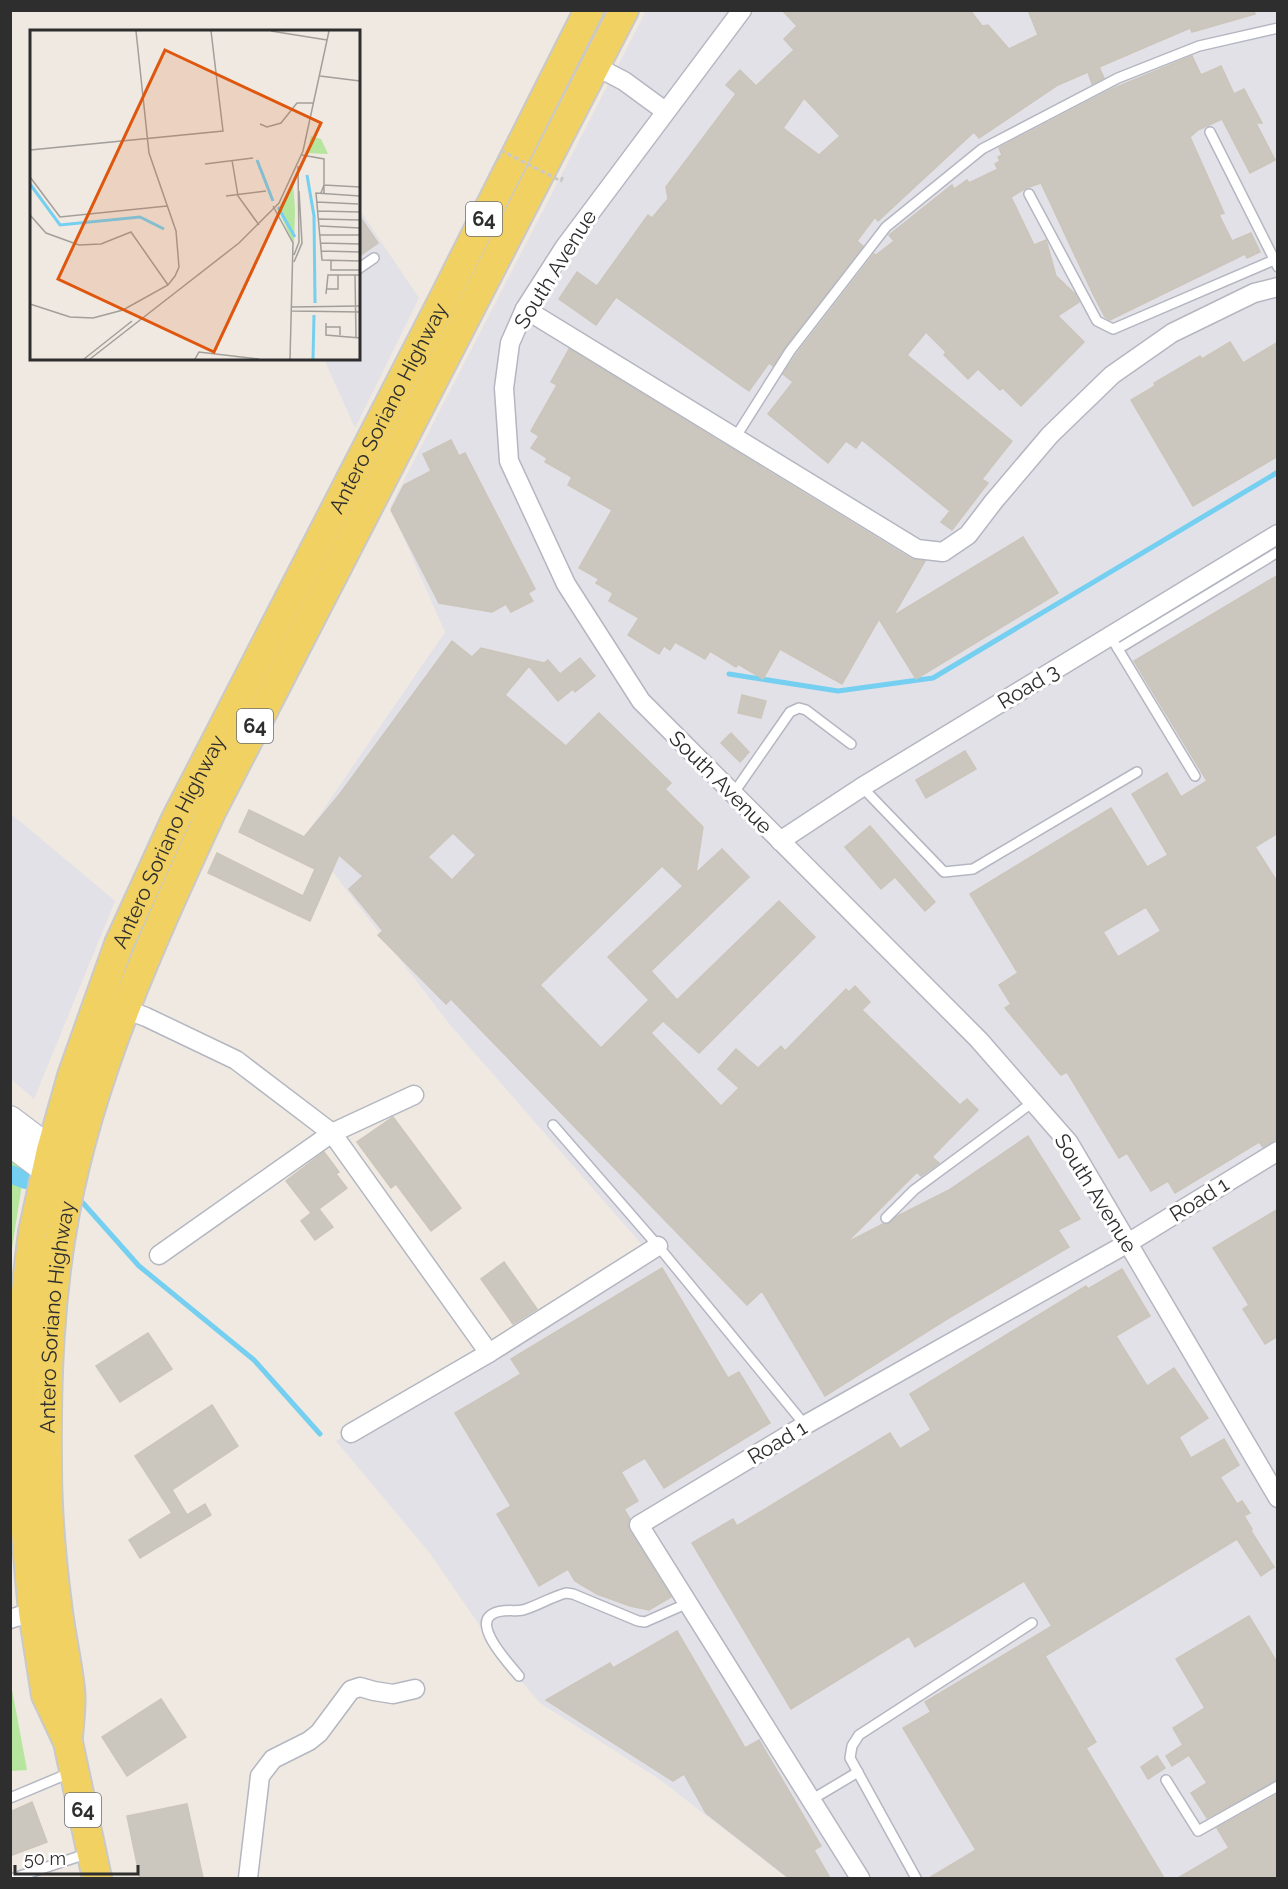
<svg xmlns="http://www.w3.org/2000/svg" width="1288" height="1889" viewBox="0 0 1288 1889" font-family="Raleway,sans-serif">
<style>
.industrial{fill:#e3e1e8}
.green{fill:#b6e59e}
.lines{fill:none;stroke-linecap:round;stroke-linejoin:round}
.stream{stroke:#75cff0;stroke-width:5}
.canal{stroke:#75cff0;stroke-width:18}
.building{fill:#cbc7bf;stroke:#cbc5ba;stroke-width:1.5;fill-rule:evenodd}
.service-casing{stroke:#b4b7c1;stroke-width:12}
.minor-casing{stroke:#b4b7c1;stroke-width:21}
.secondary-casing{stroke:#b4b7c1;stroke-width:28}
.primary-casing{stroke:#c9c9c9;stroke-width:32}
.service{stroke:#fff;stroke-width:9}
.minor{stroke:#fff;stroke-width:18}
.secondary{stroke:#fff;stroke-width:26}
.primary{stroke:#f2d163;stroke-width:28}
.path-bridge{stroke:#c9c9c9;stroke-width:3;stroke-dasharray:4.5 3;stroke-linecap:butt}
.labels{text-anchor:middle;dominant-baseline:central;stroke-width:6;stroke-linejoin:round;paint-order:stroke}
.shield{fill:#fff;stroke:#6d6d6d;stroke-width:1.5}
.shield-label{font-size:20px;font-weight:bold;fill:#2e2e2e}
.street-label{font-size:21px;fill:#2e2e2e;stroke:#fff}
.inset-river{fill:none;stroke:#75cff0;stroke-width:3}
.inset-road{fill:none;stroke:#a29e99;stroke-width:1.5}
.view{fill:#df570e;fill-opacity:0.15;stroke:#df570e;stroke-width:3}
.inset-edge{fill:none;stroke:#2e2e2e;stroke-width:3}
</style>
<rect width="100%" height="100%" fill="#efe9e1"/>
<g class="industrial">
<polygon points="646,11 1277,11 1277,1878 787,1878 659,1779 540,1703 504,1661 429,1552 336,1441 650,1254 451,1026 305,836 445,632 390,507"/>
<polygon points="359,209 419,298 355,428 324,359 358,358"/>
<polygon points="10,813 115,901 34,1099 11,1079"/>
</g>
<g class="green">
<polygon points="11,1160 24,1171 11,1255"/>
<polygon points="10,1679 27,1770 11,1771 10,1771"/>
</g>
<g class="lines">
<g class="stream">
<polyline points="729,674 838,691 933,678 1278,472"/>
<polyline points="83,1203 139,1266 254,1360 320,1434"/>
</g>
<polyline class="canal" points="10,1174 26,1180"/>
</g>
<g class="building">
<path d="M782,10H970L982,26L988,25L1009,49L1038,35L1028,10H1254L1255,14L1192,32L1190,28L1099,67L1104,78L1092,84L1088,72L1058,85L979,138L974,132L878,221L875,217L857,241L863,246L785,347L773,366L769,363L749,391L616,297L596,325L559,299L577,272L597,286L648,215L652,218L668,199L666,187L736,94L726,85L740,70L756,86L794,50L784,39L797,26ZM804,98L840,136L819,155L783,128Z"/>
<polygon points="1192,56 1201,75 1221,66 1234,94 1244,89 1262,123 1256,123 1275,160 1250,173 1222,119 1198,130 1190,137 1224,213 1219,215 1232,241 1251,233 1260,252 1247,258 1245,254 1110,320 1105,317 1093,294 1041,183 1026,188 1011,197 1034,245 1046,240 1056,276 1075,294 1079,302 1058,316 1084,342 1021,406 1003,388 1000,390 978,369 968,379 944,355 946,352 926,332 907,355 1012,441 982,479 988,483 952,530 941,522 950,511 862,440 856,448 846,441 828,463 768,414 793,382 783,374 796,355 874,254 876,255 894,241 889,235 952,185 954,189 967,180 969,183 998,169 995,164 1000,161 998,157 1002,155 999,148 1112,89"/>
<polygon points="358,214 378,243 358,257"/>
<polygon points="1230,342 1243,363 1278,342 1278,456 1193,506 1131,400 1155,386 1154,383 1200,356 1202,359"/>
<polygon points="569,349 911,559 925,561 893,616 1023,537 1058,593 916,679 879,619 842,684 780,649 763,679 738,664 736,667 710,651 705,659 675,642 670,650 664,646 659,654 628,635 639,618 609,601 613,593 596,583 599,579 579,568 612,510 568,485 572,477 545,462 547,458 531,448 539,436 531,431 557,385 551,382"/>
<polygon points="451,440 459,456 465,453 535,589 528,593 533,601 511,612 506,604 492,612 439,603 391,510 404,485 431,471 423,454"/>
<path d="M1278,575V833L1255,847L1278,883V1138L1263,1147L1259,1142L1175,1193L1168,1181L1151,1191L1127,1153L1119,1158L1067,1072L1061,1075L1005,1008L1011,1004L999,985L1018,973L970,894L1111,808L1147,867L1168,855L1132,794L1167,773L1181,797L1207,781L1134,661ZM1146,907L1161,931L1118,957L1103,932Z"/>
<path d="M452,641L472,657L481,648L544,663L548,660L560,674L580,658L595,676L575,692L573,689L558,701L529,666L505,695L566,746L599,713L671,783L665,789L703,827L696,873L722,849L749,877L651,971L677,1000L779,901L815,937L699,1053L663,1021L651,1033L721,1106L739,1088L718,1069L736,1049L758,1068L781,1046L785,1051L846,989L849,992L855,986L870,1002L862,1010L960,1105L967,1099L978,1110L932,1157L939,1163L921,1176L917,1172L846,1243L883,1224H888L896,1217L949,1190L1028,1136L1080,1219L1058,1230L1069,1247L947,1319L825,1396L762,1291L747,1305L451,999L446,1004L378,935L383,931L349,889L363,876L339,855L310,921L208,873L217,853L303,896L315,869L239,832L249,810L304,837L339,795ZM453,833L476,855L452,880L428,857ZM662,866L683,886L608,957L649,1000L601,1048L540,985Z"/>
<polygon points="742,695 766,701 761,718 738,713"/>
<polygon points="731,733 749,752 740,762 721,743"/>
<polygon points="965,751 976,769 926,798 916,780"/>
<polygon points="870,826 935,902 925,911 895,877 881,889 845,847"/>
<polygon points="393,1117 461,1208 431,1231 396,1184 391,1188 357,1142"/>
<polygon points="324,1152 339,1172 336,1174 347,1188 319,1209 333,1227 315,1240 301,1221 311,1213 286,1181"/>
<polygon points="1278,1209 1278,1336 1265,1344 1243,1309 1249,1305 1213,1248"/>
<polygon points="504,1262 537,1309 513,1324 481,1279"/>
<polygon points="662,1268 728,1378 739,1372 770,1423 664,1488 645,1458 621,1472 638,1501 624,1509 630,1519 628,1525 629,1530 671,1597 649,1610 630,1606 597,1594 575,1581 568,1569 539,1586 497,1514 511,1506 455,1413 521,1374 511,1359"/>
<polygon points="1122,1269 1150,1316 1116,1336 1147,1386 1174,1368 1208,1418 1179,1437 1191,1458 1224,1439 1239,1465 1220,1477 1237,1504 1242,1501 1250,1513 1244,1516 1252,1529 1251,1531 1274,1567 1261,1576 1237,1539 1045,1656 1096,1742 1086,1748 1164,1878 929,1878 976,1850 903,1728 931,1712 925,1702 1052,1626 1024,1581 915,1647 909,1636 791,1709 692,1543 733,1519 737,1526 890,1433 900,1449 931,1430 910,1394 1086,1286 1088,1289"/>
<polygon points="148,1333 172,1369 120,1402 96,1366"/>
<polygon points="212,1405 238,1446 172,1490 187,1515 205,1504 211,1515 140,1558 129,1540 172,1513 135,1456"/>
<polygon points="1249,1616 1278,1664 1278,1779 1207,1818 1191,1793 1207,1783 1189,1755 1172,1766 1166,1756 1183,1745 1173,1728 1205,1708 1176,1659"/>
<polygon points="677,1631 745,1748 759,1740 821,1846 814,1850 830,1878 789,1878 706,1813 684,1774 673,1781 546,1700 610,1663 613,1668"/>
<polygon points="161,1699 186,1737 127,1776 102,1737"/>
<polygon points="1157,1756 1165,1768 1148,1779 1141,1767"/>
<polygon points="1278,1794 1278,1878 1178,1878 1229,1848 1217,1828"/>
<polygon points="32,1802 47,1842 10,1856 10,1812"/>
<polygon points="187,1804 203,1878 140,1878 127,1816"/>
</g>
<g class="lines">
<defs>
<g id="service">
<polyline points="1210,132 1278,267"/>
<polyline points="1029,194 1097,321 1113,329 1274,260"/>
<polyline points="358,269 374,258"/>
<polyline points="735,438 790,351 886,227 982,149 1118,78 1199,46 1278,28"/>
<polyline points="1115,644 1195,776"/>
<polyline points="1118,649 1278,552"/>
<polyline points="862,787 944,872 973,869 1137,772"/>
<polyline points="733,794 790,712 799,708 806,710 851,744"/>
<polyline points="553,1125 658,1246 805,1425"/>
<polyline points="886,1218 914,1190 1033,1102"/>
<path d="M519,1676C510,1665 474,1627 491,1615C500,1608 513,1612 523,1610C537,1606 551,1597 566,1593L573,1594L638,1621L645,1622L688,1603"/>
<polyline points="1166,1780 1198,1831 1278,1786"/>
<polyline points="10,1798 72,1772"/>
<polyline points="811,1800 858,1772"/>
<polyline points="14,1878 89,1853"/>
<polyline points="916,1878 850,1758 852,1746 859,1735 1032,1623"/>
</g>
<g id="minor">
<polyline points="742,10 564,248 525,309 510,343 504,388 509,461 566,584 641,701 979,1040 1069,1143 1278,1498"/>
<polyline points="595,66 624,81 665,111"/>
<polyline points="525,309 917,549 943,552 968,535 994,501 1050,435 1112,375 1172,333 1254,293 1278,287"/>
<polyline points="780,841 862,787 1278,534"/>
<polyline points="117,1006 146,1017 236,1060 332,1133 489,1353"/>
<polyline points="159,1255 332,1133 414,1095"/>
<polyline points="351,1433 489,1353 658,1246"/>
<polyline points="10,1619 41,1609"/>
<polyline points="248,1878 260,1776 273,1759 309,1741 319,1733 351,1690 360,1687 374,1691 393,1694 415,1689"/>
<polyline points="860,1878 639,1525 805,1425 1128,1243 1278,1151"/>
</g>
<g id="secondary">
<polyline points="10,1119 51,1150 63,1164"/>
<polyline points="10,1143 46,1170 64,1174"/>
</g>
<g id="primary">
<path id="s1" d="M68,1737C69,1722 72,1704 70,1689C67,1661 60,1632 57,1604C51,1558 47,1511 47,1465C46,1380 49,1296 65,1212C91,1072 152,940 211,812L624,10"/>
<path id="s2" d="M97,1878L68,1742L46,1695L33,1612L21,1475L19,1389L24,1309L33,1232L51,1150L72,1076L119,944L176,819L446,294L589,10"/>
</g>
</defs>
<use href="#service" class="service-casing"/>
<use href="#minor" class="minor-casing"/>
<use href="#secondary" class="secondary-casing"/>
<use href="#primary" class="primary-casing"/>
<use href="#service" class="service"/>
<use href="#minor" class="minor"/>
<use href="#secondary" class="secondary"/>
<use href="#primary" class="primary"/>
<polyline class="path-bridge" points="498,159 502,151 561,181 564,174"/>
</g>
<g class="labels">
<g class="shield">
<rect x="466" y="202" width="36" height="34" rx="4.5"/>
<rect x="237" y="709" width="36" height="34" rx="4.5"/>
<rect x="65" y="1793" width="36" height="34" rx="4.5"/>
</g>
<g class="shield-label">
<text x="484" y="219">64</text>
<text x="255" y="726">64</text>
<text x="83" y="1810">64</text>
</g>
<g class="street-label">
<text transform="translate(555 269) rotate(-58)">South Avenue</text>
<text stroke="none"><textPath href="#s2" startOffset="1557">Antero Soriano Highway</textPath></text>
<text transform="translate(1028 686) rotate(-31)">Road 3</text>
<text transform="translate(721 782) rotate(45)">South Avenue</text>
<text stroke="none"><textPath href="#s2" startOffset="1071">Antero Soriano Highway</textPath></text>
<text transform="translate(1096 1193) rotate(58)">South Avenue</text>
<text transform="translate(1199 1199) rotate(-32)">Road 1</text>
<text stroke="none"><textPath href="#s1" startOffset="422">Antero Soriano Highway</textPath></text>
<text transform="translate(777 1442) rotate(-31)">Road 1</text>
</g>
</g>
<g transform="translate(30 30)">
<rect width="330" height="330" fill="#efe9e1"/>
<path d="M281,106L291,109L298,124L277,123ZM263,153L265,179L264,215L248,179Z" fill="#b6e59e"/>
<path class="inset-river" d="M227,130L243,171M277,145L284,186L285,273M0,154L30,195L110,187L134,199M248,177L265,207M283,329L284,285"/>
<path class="inset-road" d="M241,1L297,10M290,46L330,51M230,94L237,97L251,93L267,73H283M0,120L193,101L181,1M272,125L294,129V163M202,130L208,166L229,195M175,134L223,128M0,147L30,187L137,176M291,163L294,155L330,157M196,166L236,161M330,166L286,163L292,230L330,231M287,172L328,174M243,176L263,213L260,329M288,181L330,182M0,185L16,203L49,215L71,214L101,202L138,255M289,189L330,190M290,196L330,198M290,205H330M290,213L330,214M291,221L330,222M264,225L269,212L268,136M301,230V240H330M264,232L272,213L269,161M325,245L326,307M296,259H308V245M296,264L298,245H330M0,274L40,287L63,288L93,280L138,255L145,246L149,237L146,201L119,123L106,1M262,277L330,276M262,281L330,282M296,293V305L330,308M296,297H310V305M54,329L102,291M60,329L209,213L249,173L273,121L299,1M165,329L169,322L229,329"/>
<path class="view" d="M135,20L291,93L184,322L28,249Z"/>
<rect width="330" height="330" class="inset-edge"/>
</g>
<rect width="1288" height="1889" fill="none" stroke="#2e2e2e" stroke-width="24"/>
<path d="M15 1865v9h123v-9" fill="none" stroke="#2e2e2e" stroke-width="3"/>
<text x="24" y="1865" font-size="18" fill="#2e2e2e" stroke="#ffffff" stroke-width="4.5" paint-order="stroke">50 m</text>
</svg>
